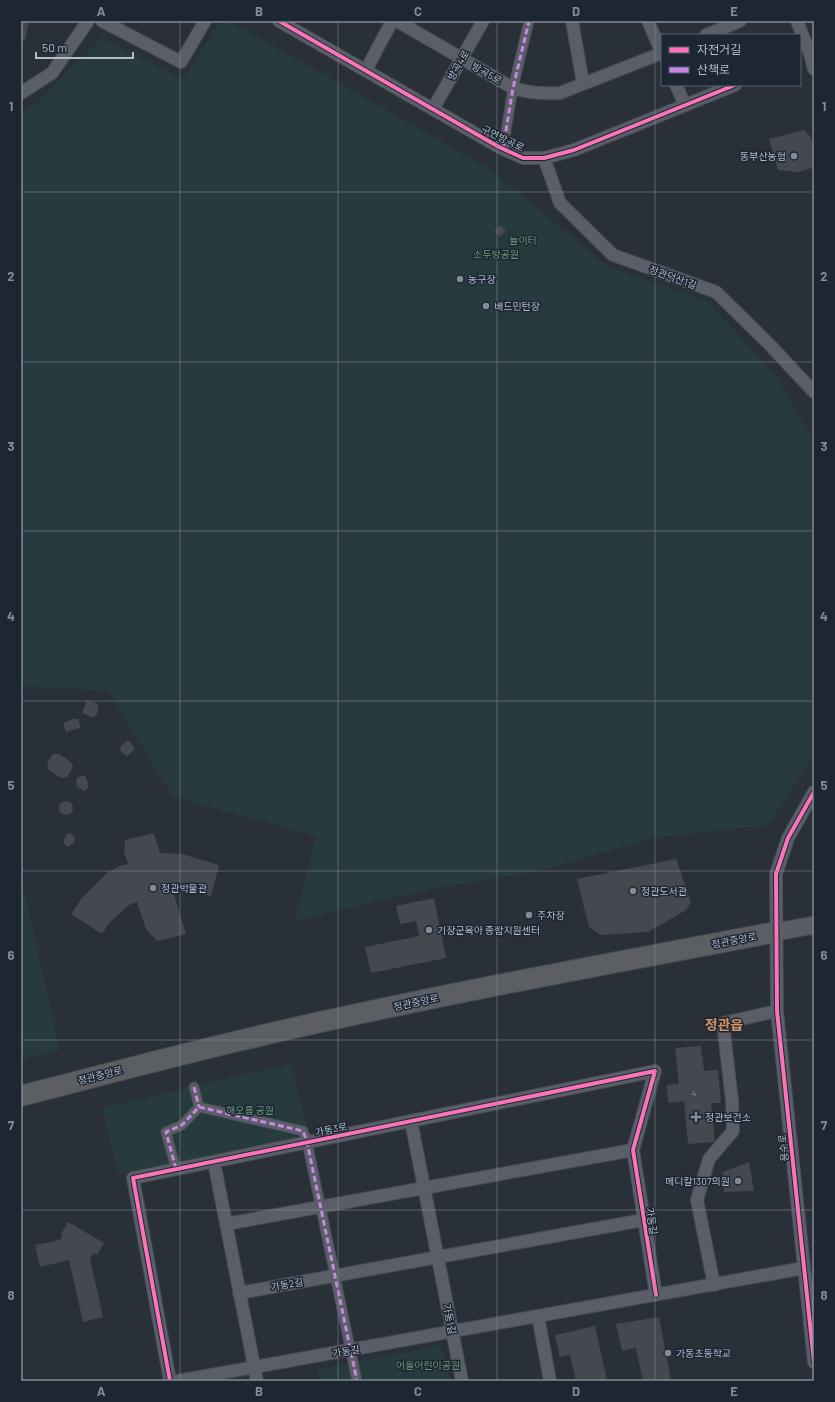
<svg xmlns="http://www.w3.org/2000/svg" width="835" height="1402" viewBox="0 0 835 1402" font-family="Barlow,'Noto Sans KR',sans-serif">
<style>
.green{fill:#273a3e}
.building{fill:#444950}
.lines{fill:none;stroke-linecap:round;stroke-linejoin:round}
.pedestrian-casing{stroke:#484c53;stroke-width:11}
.minor-casing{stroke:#484c53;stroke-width:14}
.secondary-casing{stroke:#484c53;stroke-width:19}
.trunk-casing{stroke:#474c53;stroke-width:22}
.pedestrian{stroke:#5a5e66;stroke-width:9}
.minor{stroke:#5a5e66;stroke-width:12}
.secondary{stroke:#595d64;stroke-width:17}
.trunk{stroke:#5b5f64;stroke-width:20}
.quiet{stroke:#c787e3;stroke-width:3;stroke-dasharray:6 3;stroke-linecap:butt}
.cycleway-casing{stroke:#1d2633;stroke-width:6}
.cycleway{stroke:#fb73b8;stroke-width:4}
.grid{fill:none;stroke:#848b96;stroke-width:1;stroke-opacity:0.55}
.poi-dot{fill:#848b96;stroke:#1d2633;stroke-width:1.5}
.labels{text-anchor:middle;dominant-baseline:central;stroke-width:3;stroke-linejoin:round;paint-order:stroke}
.number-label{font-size:8px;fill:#989fab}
.street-label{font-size:10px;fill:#b4bcc9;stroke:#1d2633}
.poi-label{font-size:10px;fill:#b4bcc9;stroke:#1d2633;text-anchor:start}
.park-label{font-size:10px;fill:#6b9a76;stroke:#1d2633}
.district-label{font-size:14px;font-weight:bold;fill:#d59563;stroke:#1d2633}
.neatline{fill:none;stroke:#848b96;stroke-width:1.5}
.grid-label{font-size:13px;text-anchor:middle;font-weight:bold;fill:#848b96}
</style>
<rect width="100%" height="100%" fill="#2a3038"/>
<g class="green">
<polygon points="221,21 229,21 488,168 608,267 706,300 776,376 814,442 814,754 769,825 654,838 538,871 432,889 296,920 316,836 173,797 108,691 21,686 21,112 29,110 102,38 183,79"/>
<polygon points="21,877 60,1051 21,1059"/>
<polygon points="290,1064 309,1135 118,1174 102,1108"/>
<polygon points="441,1346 451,1381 319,1381 317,1370"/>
</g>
<g class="building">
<polygon points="21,21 29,21 25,41 21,40"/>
<polygon points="804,130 810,136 814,148 814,164 812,168 798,172 778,170 769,139"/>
<polygon points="500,225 506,230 500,237 494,232"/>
<polygon points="87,700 98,704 98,712 94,718 82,713"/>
<polygon points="72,719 78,719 80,725 80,728 66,732 63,723"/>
<polygon points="128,740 135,749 127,756 121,752 120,747"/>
<polygon points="53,754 59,754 71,762 73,767 67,777 61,778 49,770 47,764"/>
<polygon points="81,776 85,776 88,783 88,787 85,791 80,789 76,785 77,778"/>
<circle cx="66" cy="808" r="7"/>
<polygon points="71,833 75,838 74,843 67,847 63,842 67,834"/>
<polygon points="154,833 160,853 182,854 219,865 211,896 187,890 173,891 186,934 157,941 146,929 137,902 129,905 110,922 102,934 71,914 82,898 107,873 119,866 128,864 124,853 125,840"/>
<polygon points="676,859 691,902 686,910 648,932 601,935 589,927 577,879"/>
<polygon points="434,898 446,958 371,973 365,947 419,936 416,921 400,924 396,906"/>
<polygon points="701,1046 704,1071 718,1070 721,1103 711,1103 715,1142 688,1144 684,1101 668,1103 667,1085 679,1084 675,1048"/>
<polygon points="749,1162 754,1191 724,1192 723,1172"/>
<polygon points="68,1222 104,1243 97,1255 94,1253 90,1259 103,1317 83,1322 69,1260 40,1267 35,1245 60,1240 63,1235 61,1234"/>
<polygon points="659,1317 671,1381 643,1381 636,1348 622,1351 616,1324"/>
<polygon points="595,1326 607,1381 576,1381 570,1355 560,1357 555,1335"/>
</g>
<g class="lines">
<defs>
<g id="pedestrian">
<polyline points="503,149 513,88 529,21"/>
<polyline points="194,1087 199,1107"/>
<polyline points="199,1107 303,1131 307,1142 357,1381"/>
<polyline points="176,1169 166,1132 182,1125 199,1107"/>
</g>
<g id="minor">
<polyline points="102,21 181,62 205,21"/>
<polyline points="279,21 499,147 523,158 544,158 574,150 735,85"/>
<path d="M397,21L513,88C529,93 543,94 560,93L662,53"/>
<polyline points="572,21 583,83"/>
<polyline points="648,21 662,53"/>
<polyline points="797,21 810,54 814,69"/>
<polyline points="706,35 740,21"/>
<polyline points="366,70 392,21"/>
<polyline points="676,85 685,105"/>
<polyline points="21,93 52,73 88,21"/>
<polyline points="433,109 483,21"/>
<polyline points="544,158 560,203 613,255 716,292 768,343 814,392"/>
<polyline points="814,792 788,838 776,874 777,1011 814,1362"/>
<polyline points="411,1121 462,1381"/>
<polyline points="214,1162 257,1381"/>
<polyline points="226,1224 633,1150"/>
<polyline points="714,1285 697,1200 709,1159 733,1131 732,1101 723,1023 777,1011"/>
<polyline points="239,1293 643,1220"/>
<polyline points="538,1316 550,1381"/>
<polyline points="170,1381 133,1178 655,1071 633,1150 656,1295"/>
<polyline points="177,1381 804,1268"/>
</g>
<polyline id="secondary" points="776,932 814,925"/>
<path id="trunk" d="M21,1096C109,1073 196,1050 285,1030C448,993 612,963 776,932"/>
</defs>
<use href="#pedestrian" class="pedestrian-casing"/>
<use href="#minor" class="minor-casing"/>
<use href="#secondary" class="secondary-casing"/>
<use href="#trunk" class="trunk-casing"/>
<use href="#pedestrian" class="pedestrian"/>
<use href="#minor" class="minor"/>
<use href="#secondary" class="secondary"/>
<use href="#trunk" class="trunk"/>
<g class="quiet">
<polyline points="503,149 513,88 529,21"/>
<polyline points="194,1087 199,1107"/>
<polyline points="199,1107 303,1131 307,1142 357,1381"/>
<polyline points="176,1169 166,1132 182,1125 199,1107"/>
</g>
<defs>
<g id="cycleway">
<polyline points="279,21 499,147 523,158 544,158 574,150 735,85"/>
<polyline points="814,792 788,838 776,874 777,1011 814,1362"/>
<polyline points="170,1381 133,1178 655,1071 633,1150 656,1295"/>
</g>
</defs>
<use href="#cycleway" class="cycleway-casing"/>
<use href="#cycleway" class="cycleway"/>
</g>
<path class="grid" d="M180,21V1381M338,21V1381M497,21V1381M655,21V1381M21,192H814M21,362H814M21,531H814M21,701H814M21,871H814M21,1040H814M21,1210H814"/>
<g class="poi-dot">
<circle cx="794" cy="156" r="4"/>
<circle cx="460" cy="279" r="4"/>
<circle cx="486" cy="306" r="4"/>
<circle cx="153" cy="888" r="4"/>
<circle cx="633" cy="891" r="4"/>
<circle cx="529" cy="915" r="4"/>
<circle cx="429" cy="930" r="4"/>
<path d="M694 1111h4v4h4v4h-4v4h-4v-4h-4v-4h4z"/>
<circle cx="738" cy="1181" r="4"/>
<circle cx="668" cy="1353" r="4"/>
</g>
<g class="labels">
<g class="number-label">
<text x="694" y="1093">4</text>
</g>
<g class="street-label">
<text transform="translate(458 65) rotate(-60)">방곡4로</text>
<text transform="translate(487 73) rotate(30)">방곡5로</text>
<text transform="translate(503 138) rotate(26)">구연방곡로</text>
<text transform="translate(673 277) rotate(20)">정관덕산1길</text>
<text transform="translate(734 940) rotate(-11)">정관중앙로</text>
<text transform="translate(416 1002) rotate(-12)">정관중앙로</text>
<text transform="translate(100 1075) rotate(-14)">정관중앙로</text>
<text transform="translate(331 1129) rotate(-12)">가동3로</text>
<text transform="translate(783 1148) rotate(-96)">용수로</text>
<text transform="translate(652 1221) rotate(81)">가동길</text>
<text transform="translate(287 1284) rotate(-10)">가동2길</text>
<text transform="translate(450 1319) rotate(79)">가동1길</text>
<text transform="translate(346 1351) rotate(-10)">가동길</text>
</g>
<g class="poi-label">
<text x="786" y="156" text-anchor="end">동부산농협</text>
<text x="468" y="279">농구장</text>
<text x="494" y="306">배드민턴장</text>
<text x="161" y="888">정관박물관</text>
<text x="641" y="891">정관도서관</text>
<text x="537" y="915">주차장</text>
<text x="437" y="930">기장군육아 종합지원센터</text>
<text x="705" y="1117">정관보건소</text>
<text x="730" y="1181" text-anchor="end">메디칼1307의원</text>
<text x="676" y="1353">가동초등학교</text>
</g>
<g class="park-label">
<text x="523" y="240">놀이터</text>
<text x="496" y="254">소두방공원</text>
<text x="250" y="1110">해오름 공원</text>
<text x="428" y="1365">어울어린이공원</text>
</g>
<g class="district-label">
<text x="724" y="1024">정관읍</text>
</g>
</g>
<rect width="835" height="1402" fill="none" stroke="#1d2633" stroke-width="44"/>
<rect x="661" y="34" width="140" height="52" fill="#1d2633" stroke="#59626f"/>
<rect x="669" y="47" width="20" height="6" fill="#fb73b8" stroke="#59626f"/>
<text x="697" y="54" font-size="12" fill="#b4bcc9">자전거길</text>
<rect x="669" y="67" width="20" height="6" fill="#c787e3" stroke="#59626f"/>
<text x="697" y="74" font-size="12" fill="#b4bcc9">산책로</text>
<path d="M36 52v6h97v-6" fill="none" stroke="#b4bcc9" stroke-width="2"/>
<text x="42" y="52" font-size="12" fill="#b4bcc9" stroke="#1d2633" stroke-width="3" paint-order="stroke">50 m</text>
<rect x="22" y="22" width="791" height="1358" class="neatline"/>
<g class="grid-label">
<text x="101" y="16">A</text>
<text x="259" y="16">B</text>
<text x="418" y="16">C</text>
<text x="576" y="16">D</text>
<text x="734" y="16">E</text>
<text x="11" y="111">1</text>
<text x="824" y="111">1</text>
<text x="11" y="281">2</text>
<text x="824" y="281">2</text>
<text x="11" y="451">3</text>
<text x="824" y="451">3</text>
<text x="11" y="621">4</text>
<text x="824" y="621">4</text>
<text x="11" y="790">5</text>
<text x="824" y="790">5</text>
<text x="11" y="960">6</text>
<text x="824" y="960">6</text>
<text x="11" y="1130">7</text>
<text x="824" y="1130">7</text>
<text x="11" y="1300">8</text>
<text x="824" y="1300">8</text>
<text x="101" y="1396">A</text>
<text x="259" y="1396">B</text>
<text x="418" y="1396">C</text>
<text x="576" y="1396">D</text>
<text x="734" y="1396">E</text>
</g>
</svg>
